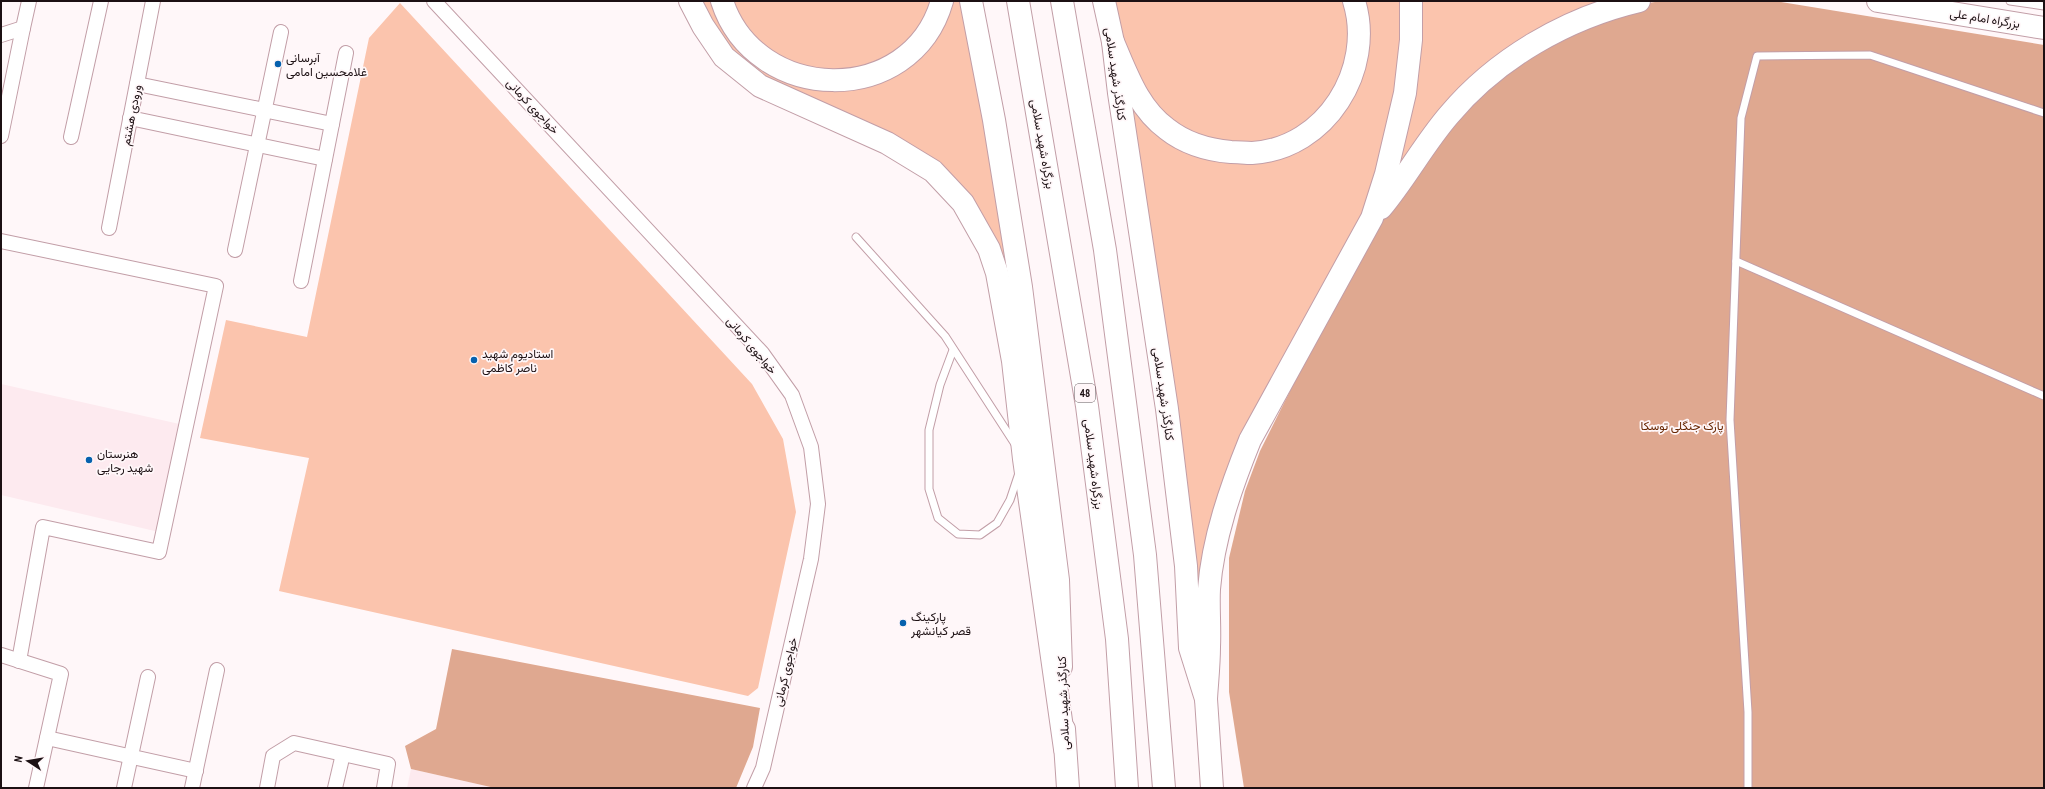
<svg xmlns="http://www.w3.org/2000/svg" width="2045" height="789" viewBox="0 0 2045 789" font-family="'PT Sans Narrow',Vazirmatn,sans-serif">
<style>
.built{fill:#fdeaef}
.green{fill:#fbc4ad}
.forest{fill:#dfa890}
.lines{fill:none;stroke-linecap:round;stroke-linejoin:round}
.lane-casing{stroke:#c29ea7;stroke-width:9}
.street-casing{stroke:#c29ea7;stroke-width:16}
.primary-casing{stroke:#c29ea7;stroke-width:24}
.highway-casing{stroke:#c29ea7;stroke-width:24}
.lane{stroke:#fff;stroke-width:7}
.street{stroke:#fff;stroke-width:14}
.primary{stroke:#fff;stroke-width:22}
.highway{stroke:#fff;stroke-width:22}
.poi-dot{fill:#0661ae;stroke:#fff7f9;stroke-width:1.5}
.labels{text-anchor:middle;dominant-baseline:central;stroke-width:3.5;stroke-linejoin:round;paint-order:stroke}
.shield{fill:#fff7f9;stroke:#605558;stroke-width:1}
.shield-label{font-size:11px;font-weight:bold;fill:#1c1013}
.street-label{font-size:12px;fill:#1c1013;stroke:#fff7f9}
.poi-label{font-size:12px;fill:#1c1013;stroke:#fff7f9;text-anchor:start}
.park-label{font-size:12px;fill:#662500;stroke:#fff7f9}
</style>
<rect width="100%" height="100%" fill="#fff7f9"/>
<g class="built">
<polygon points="1,384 184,425 159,532 1,495"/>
<polygon points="411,769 495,788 407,788"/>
</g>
<g class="green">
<polygon points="701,1 716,1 754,58 884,77 948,1 964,1 995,184 1005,259 983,216 968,194 765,78 732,51"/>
<polygon points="728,1 936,1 897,58 830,75 769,54"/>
<polygon points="1114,1 1350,1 1352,63 1306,128 1246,148 1176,129 1131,71"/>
<path d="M1363,1H1403C1403,53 1395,96 1383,145C1377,169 1371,193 1361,215L1252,418L1198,635L1128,90L1213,156L1324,130Z"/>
<polygon points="1418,1 1623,1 1396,169"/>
<polygon points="400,3 752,384 783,439 796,512 758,688 748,696 279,591 309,458 200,438 226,320 307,337 369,38"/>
</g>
<g class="forest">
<polygon points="1662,1 1775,1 2044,45 2044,788 1244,788 1229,692 1229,558 1245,491 1260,451 1300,371 1366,248 1405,184 1445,125 1527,52 1648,3"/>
<polygon points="452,649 760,708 753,747 736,788 495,788 411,769 405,746 436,729"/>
</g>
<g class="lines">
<defs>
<g id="lane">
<polyline points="2010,1 2044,6"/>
<polyline points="856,237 945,336 1015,444"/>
<polyline points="1736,261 2044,396"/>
<polyline points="953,350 940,385 929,430 929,489 938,518 958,534 980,535 997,523 1010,500 1019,473"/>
<polyline points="1748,788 1748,712 1730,420 1741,118 1757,56 1870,55 2044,113"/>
</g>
<g id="street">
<polyline points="434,1 762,353 792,395 811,447 818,504 811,559 763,768 754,788"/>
<polyline points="1,35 23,28 29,1"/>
<polyline points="137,84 332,124"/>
<polyline points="130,118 325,159"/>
<polyline points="1,136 23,28"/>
<polyline points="71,137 101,1"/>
<polyline points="109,228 153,1"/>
<polyline points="1,241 216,286 159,552 43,527 19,661"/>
<polyline points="235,250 281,32"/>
<polyline points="301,281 346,53"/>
<polyline points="1,655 61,674 36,788"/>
<polyline points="47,738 196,771"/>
<polyline points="124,788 148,677"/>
<polyline points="192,788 217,670"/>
<polyline points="267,788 273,756 294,743 388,764 384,788"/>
<polyline points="335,788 343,754"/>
</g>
<g id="primary">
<polyline points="971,1 994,120 1021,287 1058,580 1061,667"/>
<polyline points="1104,1 1113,42 1119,93 1167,409 1186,566 1190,648 1206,699 1212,788"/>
<polyline points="1064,729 1068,788"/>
</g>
<g id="highway">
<polyline points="690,1 703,26 724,57 760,86 887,143 933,171 963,203 989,249 997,273 1013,361 1024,459 1065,749"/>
<path d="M722,1C755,104 911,109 942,1"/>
<polyline points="1018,1 1087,406 1117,639 1127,788"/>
<polyline points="1062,1 1105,250 1145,555 1164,788"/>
<polyline points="1878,1 2044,28"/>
<path d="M1113,42C1127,74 1138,108 1167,129C1186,144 1207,150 1231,152C1238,152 1245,153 1252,153C1326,149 1375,69 1354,1"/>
<path d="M1381,208C1406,178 1424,144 1449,115C1497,58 1567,18 1639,1"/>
<path d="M1206,699C1207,682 1209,664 1209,647C1210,628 1208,608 1209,589C1213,538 1231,487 1250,440L1372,218L1386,174L1405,93L1411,40V1"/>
</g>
</defs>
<use href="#lane" class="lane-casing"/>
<use href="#street" class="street-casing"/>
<use href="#primary" class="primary-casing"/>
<use href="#highway" class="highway-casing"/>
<use href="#lane" class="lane"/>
<use href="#street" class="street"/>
<use href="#primary" class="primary"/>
<use href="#highway" class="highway"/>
</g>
<g class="poi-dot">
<circle cx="278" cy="64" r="4"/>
<circle cx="474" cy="360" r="4"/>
<circle cx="89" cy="460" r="4"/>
<circle cx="903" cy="623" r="4"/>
</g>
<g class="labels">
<rect class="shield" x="1075" y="384" width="20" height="18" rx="3"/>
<g class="shield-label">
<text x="1085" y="393">48</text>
</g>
<g class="street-label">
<text transform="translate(1985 18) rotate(9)">بزرگراه امام علی</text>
<text transform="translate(1116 74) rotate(82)">کنارگذر شهید سلامی</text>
<text transform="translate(533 106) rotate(47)">خواجوی کرمانی</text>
<text transform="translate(131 115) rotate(-79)">ورودی هشتم</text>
<text transform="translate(1043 144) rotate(80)">بزرگراه شهید سلامی</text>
<text transform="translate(752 345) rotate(50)">خواجوی کرمانی</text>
<text transform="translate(1164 394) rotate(82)">کنارگذر شهید سلامی</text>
<text transform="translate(1094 464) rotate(83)">بزرگراه شهید سلامی</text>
<text transform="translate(785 672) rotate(-77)">خواجوی کرمانی</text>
<text transform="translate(1063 703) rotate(-92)">کنارگذر شهید سلامی</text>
</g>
<g class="poi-label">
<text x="286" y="57">آبرسانی<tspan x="286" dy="14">غلامحسین امامی</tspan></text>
<text x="482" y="353">استادیوم شهید<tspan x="482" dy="14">ناصر کاظمی</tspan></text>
<text x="97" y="453">هنرستان<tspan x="97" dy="14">شهید رجایی</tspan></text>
<text x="911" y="616">پارکینگ<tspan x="911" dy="14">قصر کیانشهر</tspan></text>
</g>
<g class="park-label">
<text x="1682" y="425">پارک جنگلی توسکا</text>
</g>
</g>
<rect width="2045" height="789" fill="none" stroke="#1c1013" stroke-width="4"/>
<g transform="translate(28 761) rotate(282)" stroke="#fff7f9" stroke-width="3" paint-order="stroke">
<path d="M0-3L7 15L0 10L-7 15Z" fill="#1c1013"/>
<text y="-6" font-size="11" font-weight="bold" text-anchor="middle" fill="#1c1013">N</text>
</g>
</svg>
